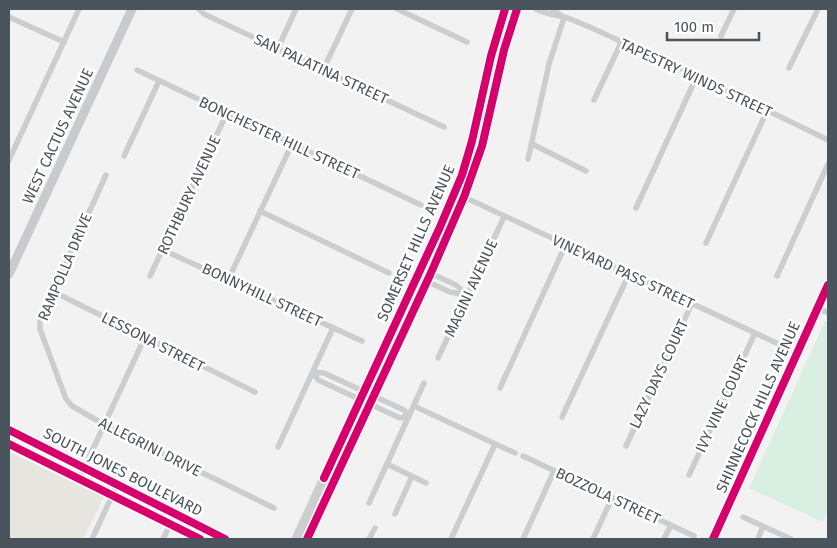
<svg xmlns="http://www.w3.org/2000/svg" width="837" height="548" viewBox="0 0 837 548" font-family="'Fira Sans',sans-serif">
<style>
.commercial{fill:#e6e5e0}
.park{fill:#d8efe1}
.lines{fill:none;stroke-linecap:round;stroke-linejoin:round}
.street{stroke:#cccdcf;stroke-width:5.5}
.secondary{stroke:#ccced1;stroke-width:9}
.primary{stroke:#c8cbce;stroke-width:9}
.cycleway-casing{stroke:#fff;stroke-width:11}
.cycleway{stroke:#d6006c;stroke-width:8}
.labels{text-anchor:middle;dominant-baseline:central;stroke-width:5;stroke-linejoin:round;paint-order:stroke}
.street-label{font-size:15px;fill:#4a545d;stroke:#fff}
</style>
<rect width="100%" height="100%" fill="#f2f2f2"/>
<polygon class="commercial" points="9,452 104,497 83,539 9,539"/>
<polygon class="park" points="825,321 828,322 828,511 823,522 749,488"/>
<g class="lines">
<g class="street">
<polyline points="199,9 204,14 444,127"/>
<polyline points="397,9 467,42"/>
<path d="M536,9C548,15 561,15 573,20C605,33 635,49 666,61L828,140"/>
<polyline points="552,9 562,16"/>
<polyline points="9,17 64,42"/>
<polyline points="721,36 734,9"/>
<polyline points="278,48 296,9"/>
<polyline points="789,68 818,9"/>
<polyline points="137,70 421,205"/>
<polyline points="323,70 352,9"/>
<polyline points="594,100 621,43"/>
<polyline points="532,144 586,171"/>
<polyline points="124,156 159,81"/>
<polyline points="528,159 549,64 564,18"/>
<polyline points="9,160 79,9"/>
<polyline points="106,175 40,320 40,329 66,399 72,406 105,425 274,508"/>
<polyline points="464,197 783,346"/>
<polyline points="636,208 697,76"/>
<polyline points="260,211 389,273"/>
<polyline points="706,243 767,111"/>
<polyline points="163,250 362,341"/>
<polyline points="421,269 456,285 467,295"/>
<polyline points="150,276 227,113"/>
<polyline points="777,276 828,164"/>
<polyline points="417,277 450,292 467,295"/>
<polyline points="228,280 292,144"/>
<polyline points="52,291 255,392"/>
<polyline points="818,308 828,313"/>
<polyline points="438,358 504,217"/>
<polygon points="313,372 324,373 404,410 409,416 400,418 318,380"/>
<polyline points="500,388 565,246"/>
<polyline points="414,406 515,453"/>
<polyline points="562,417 629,274"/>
<polyline points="626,446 692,303"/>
<polyline points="278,447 333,328"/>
<polyline points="523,456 694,536"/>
<polyline points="387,464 426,483"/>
<polyline points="689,475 755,333"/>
<polyline points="79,479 145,337"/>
<polyline points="369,503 424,383"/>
<polyline points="395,514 412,476"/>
<polyline points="743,517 791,539"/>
<polyline points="92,539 117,485"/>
<polyline points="163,539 170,525"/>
<polyline points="369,539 375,528"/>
<polyline points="451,539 495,444"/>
<polyline points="523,539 554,471"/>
<polyline points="593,539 612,498"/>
<polyline points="664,539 671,525"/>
<polyline points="758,539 763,526"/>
</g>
<g class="secondary">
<polyline points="9,430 225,539"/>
<polyline points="9,444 200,539"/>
<path d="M296,539L453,197C477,136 484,71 505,9"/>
<polyline points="307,539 430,275 464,197 482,146 504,50 517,9"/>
<polyline points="713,539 828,285"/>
</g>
<polyline class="primary" points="9,274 132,9"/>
<defs>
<g id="cycleway">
<polyline points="9,430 225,539"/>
<polyline points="9,444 200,539"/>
<polyline points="324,478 440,227 462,175 472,141 491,56 505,9"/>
<polyline points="307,539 430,275 464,197 482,146 504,50 517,9"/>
<polyline points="713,539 828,285"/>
</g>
</defs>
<use href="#cycleway" class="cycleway-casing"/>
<use href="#cycleway" class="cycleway"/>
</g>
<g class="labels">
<g class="street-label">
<text transform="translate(321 69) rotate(25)">SAN PALATINA STREET</text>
<text transform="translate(696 78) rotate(25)">TAPESTRY WINDS STREET</text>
<text transform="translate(58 136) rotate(-65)">WEST CACTUS AVENUE</text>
<text transform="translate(279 138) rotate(25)">BONCHESTER HILL STREET</text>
<text transform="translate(189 195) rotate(-65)">ROTHBURY AVENUE</text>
<text transform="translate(416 243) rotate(-66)">SOMERSET HILLS AVENUE</text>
<text transform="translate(65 267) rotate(-67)">RAMPOLLA DRIVE</text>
<text transform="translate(623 272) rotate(25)">VINEYARD PASS STREET</text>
<text transform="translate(471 288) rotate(-65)">MAGINI AVENUE</text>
<text transform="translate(262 295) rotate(25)">BONNYHILL STREET</text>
<text transform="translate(153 342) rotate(27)">LESSONA STREET</text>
<text transform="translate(659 374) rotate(-65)">LAZY DAYS COURT</text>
<text transform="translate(722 404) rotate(-65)">IVY VINE COURT</text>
<text transform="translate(758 407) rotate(-66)">SHINNECOCK HILLS AVENUE</text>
<text transform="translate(150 447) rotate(27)">ALLEGRINI DRIVE</text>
<text transform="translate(123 472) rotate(27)">SOUTH JONES BOULEVARD</text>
<text transform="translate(608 496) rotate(25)">BOZZOLA STREET</text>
</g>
</g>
<rect width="837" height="548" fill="none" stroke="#4a545d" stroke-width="20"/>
<path d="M667 32v8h92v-8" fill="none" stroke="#4a545d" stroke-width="2.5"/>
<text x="674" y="32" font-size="15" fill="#4a545d" stroke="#ffffff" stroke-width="4" paint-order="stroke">100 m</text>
</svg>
